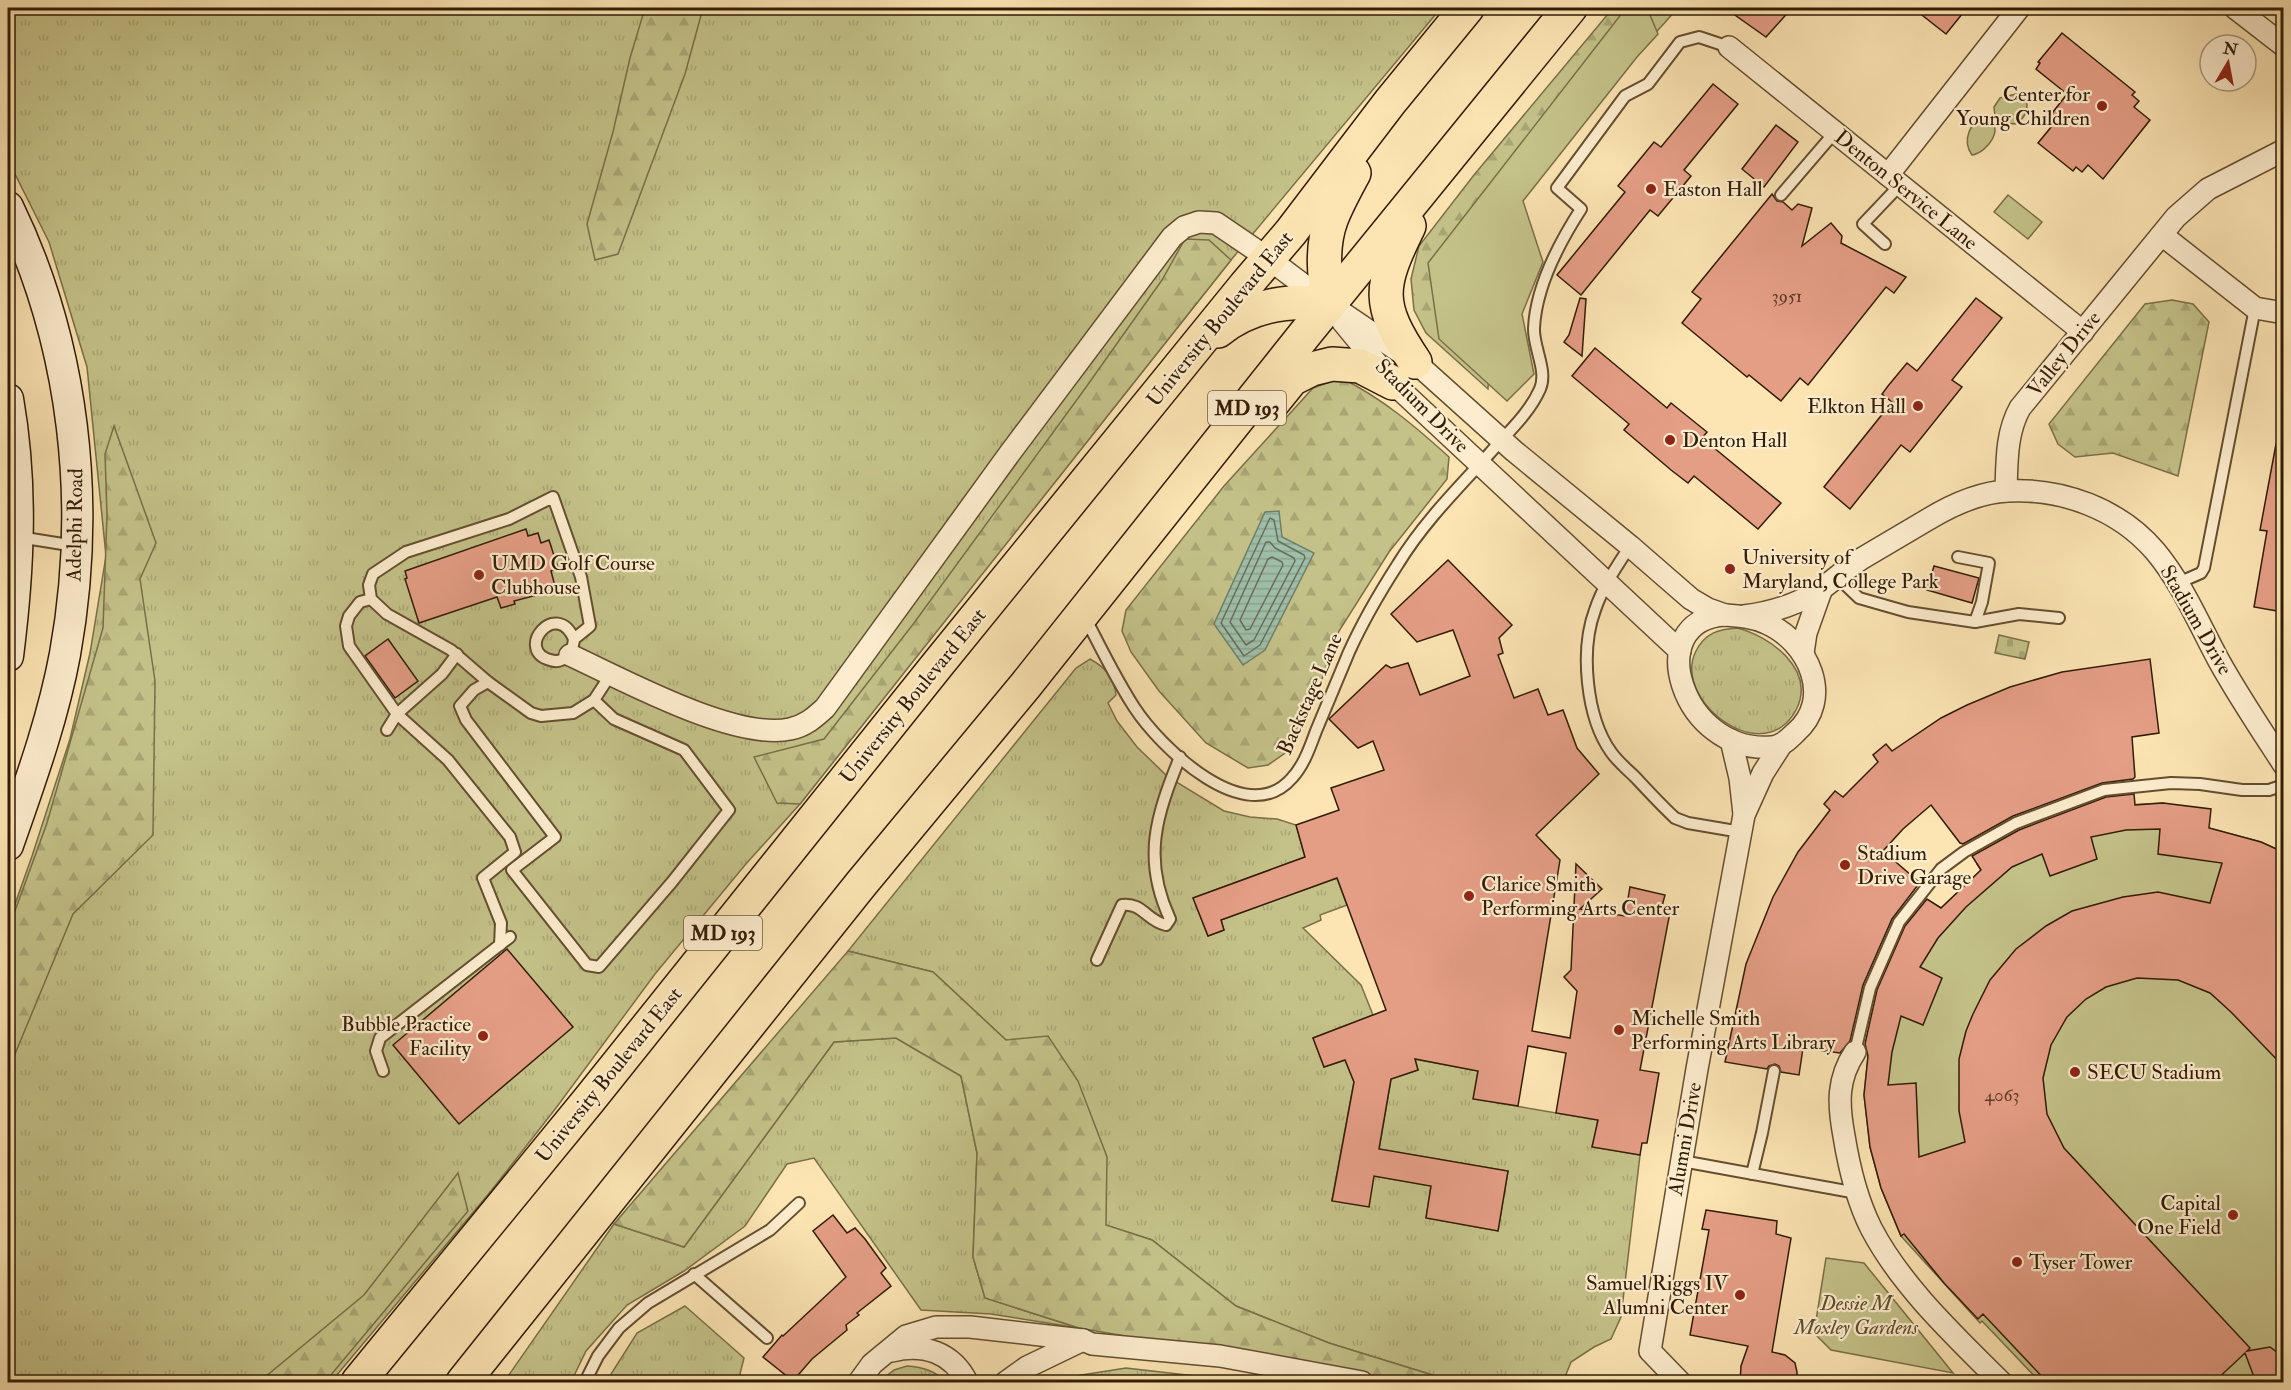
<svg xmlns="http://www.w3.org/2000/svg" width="2291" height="1390" viewBox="0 0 2291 1390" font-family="'IM FELL Double Pica',serif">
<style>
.grass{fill:url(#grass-tufts);stroke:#7a6f47;stroke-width:1.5}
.forest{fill:url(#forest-firs);stroke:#7a6f47;stroke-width:1.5}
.cemetery{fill:url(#cemetery-stones);stroke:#7a6f47;stroke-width:1.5}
.green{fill:#c4c289;stroke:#7a6f47;stroke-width:1.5}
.water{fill:url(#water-rules);stroke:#737e68;stroke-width:1.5}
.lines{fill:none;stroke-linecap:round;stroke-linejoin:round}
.shore{stroke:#686e58;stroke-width:1.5}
.building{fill:#e59e86;stroke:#311c05;stroke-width:1.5;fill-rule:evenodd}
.lane-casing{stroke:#644e30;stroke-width:14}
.street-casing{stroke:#644e30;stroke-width:24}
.secondary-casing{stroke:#311c05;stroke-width:33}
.primary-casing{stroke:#311c05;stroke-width:36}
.lane{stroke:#fdedce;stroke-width:10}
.street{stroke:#fdedce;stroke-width:21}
.secondary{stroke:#fdedce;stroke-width:30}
.primary{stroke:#fce4b3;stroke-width:33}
.poi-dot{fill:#8f2418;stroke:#fdedce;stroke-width:2}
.labels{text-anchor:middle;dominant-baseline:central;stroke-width:4.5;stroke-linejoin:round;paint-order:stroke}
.number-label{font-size:18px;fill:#5e3c25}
.shield{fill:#fdedce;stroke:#6e5b41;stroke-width:1.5}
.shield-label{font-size:20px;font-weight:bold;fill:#311c05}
.poi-label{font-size:21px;fill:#311c05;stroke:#fdedce;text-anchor:start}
.street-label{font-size:21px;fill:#311c05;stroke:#fdedce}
.park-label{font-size:21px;font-style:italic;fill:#5d4e2d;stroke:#fdedce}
</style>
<defs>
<pattern id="grass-tufts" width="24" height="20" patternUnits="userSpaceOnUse" patternTransform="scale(1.5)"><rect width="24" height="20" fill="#c4c289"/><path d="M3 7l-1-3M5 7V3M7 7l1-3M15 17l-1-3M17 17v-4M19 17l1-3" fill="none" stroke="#a9a675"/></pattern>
<pattern id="forest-firs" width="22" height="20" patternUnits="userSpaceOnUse" patternTransform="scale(1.5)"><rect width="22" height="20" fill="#c4c289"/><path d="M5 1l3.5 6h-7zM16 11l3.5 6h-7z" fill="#a9a675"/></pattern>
<pattern id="cemetery-stones" width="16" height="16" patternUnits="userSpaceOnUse" patternTransform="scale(1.5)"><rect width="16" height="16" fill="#c4c289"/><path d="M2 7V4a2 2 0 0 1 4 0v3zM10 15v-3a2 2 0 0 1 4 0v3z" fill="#a9a675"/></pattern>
<pattern id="water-rules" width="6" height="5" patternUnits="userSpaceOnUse" patternTransform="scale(1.5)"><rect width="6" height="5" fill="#9fbfaa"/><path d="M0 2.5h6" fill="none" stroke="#89a491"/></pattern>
</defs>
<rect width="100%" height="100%" fill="#fce4b3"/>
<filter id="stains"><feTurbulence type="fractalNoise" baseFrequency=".00333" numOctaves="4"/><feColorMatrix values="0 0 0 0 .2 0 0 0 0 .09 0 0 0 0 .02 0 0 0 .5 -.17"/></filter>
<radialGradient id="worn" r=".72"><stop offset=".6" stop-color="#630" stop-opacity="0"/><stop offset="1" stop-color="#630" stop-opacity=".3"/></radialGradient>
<g class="grass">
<polygon points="8,8 1441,8 1231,260 800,804 745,865 655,974 556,1108 491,1191 331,1382 8,1382 8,924 32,856 70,739 90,653 106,556 87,367 49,242 8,160"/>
<path d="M1737,628C1770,636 1815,669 1797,708C1792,719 1782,729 1771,732C1731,744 1676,690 1696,651C1705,633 1719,629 1737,628Z"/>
<path d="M1090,659C1106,668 1114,677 1116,695L1108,703L1117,721L1137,747L1168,777L1224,811L1250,817L1277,819L1296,825L1305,857L1193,898L1208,936L1224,930L1221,920L1337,878L1347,905L1320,915L1321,920L1303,928L1361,985L1373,1015L1313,1038L1324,1067L1345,1060L1354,1082L1332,1200L1374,1176L1431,1186L1426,1218L1498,1231L1508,1171L1379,1149L1391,1079L1418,1070L1415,1059L1478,1071L1474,1099L1598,1120L1593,1147L1640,1155L1621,1317L1611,1339L1594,1347L1571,1362L1563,1382H1455L1329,1343L1236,1306L1152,1240L1105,1225L1106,1157L1006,1040L933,972L848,951L1076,668Z"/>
<polygon points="896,1038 961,1076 977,1153 973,1257 985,1298 1079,1328 991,1314 921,1310 814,1158 787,1164 745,1226 684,1271 627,1305 586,1351 571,1382 504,1382 614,1224 684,1247 834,1042"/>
<polygon points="685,1306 744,1358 738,1382 606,1382 637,1333"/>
<path d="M907,1366C924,1367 934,1371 947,1382H879L894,1370Z"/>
<polygon points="1126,1368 1248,1382 1037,1382"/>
</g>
<g class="forest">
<polygon points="645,8 703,8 685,74 618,254 595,260 587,224 613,132 630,58"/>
<polygon points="1613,8 1678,8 1611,82 1515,202 1489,370 1488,389 1426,333 1414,310 1411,279 1419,246 1474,175"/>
<polygon points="1185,239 1209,240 1231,260 800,804 777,803 754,757 824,739 914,623 1084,390 1162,280"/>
<polygon points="2172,300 2193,304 2209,322 2178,476 2113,453 2075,457 2058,444 2049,424 2145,304"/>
<path d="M1341,378C1382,398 1416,427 1449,457L1447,479L1389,552L1339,631L1315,699L1291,749L1268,765L1248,768L1206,743L1159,691L1131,652L1122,631L1126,610L1224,486L1313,388Z"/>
<polygon points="114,426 156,543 140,579 155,681 153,835 73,914 8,1071 8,930 47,823 103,628 107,515 105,454"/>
<polygon points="848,951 933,972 1006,1040 1048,1036 1078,1081 1107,1157 1106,1225 1152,1240 1236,1306 1329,1343 1455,1382 1387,1382 1079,1328 985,1298 973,1257 977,1153 961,1076 896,1038 834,1042 684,1247 614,1224"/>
<polygon points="458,1173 468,1211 325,1382 259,1382 364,1295"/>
</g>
<polygon class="cemetery" points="1999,635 2029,642 2025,659 1995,653"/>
<g class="green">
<polygon points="1626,8 1647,8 1658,34 1637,57 1523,201 1543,262 1522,314 1534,374 1507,401 1439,339 1428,263"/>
<path d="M2016,94L2025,97C2030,108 2025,118 2016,124L2002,123L1995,116L1994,107L2000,98Z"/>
<path d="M1987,118C2006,127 1987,153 1972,155C1962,141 1969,120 1987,118Z"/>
<polygon points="2008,195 2042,222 2028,239 1994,212"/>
<polygon points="2163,803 2209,828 2261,842 2283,852 2283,1368 2266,1382 2040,1382 1982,1321 1980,1323 1901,1236 1881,1188 1870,1147 1864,1095 1869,1048 1934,904 1941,908 1981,870 1977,864 1997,850 2126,805"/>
<polygon points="1826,1258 1864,1263 1953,1373 1831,1350 1814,1333"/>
</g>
<polygon class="water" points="1279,511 1282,537 1314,553 1265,650 1243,665 1214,624 1265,512"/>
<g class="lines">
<g class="shore">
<polygon points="1270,518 1274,520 1278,541 1304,555 1305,558 1260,645 1244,656 1221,623"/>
<polygon points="1266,542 1270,542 1275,548 1294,558 1295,561 1254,640 1246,645 1230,622"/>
<polygon points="1272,557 1282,562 1283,565 1250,629 1246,630 1240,620 1268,559"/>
</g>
</g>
<g class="building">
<polygon points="1725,8 1792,8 1766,37"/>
<polygon points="1913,8 1967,8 1946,34"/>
<polygon points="2062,33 2135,92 2132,95 2139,101 2134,107 2150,120 2103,179 2088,165 2082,172 2076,167 2073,171 2038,143 2052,126 2046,121 2067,94 2036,69 2040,63 2038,62"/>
<polygon points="1713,84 1738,104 1684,170 1691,176 1658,216 1650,210 1581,295 1557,275 1625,192 1618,186 1654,142 1661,147"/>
<polygon points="1776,125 1798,142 1764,187 1742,169"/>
<polygon points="1772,194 1777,201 1783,202 1792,210 1798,204 1812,208 1802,246 1831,223 1842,236 1841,243 1906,277 1894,293 1886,287 1808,385 1800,378 1781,401 1749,375 1747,377 1682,323 1701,299 1692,292"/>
<polygon points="1580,298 1586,299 1582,356 1564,342 1569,335"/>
<polygon points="1976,298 2002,318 1952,380 1962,387 1910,452 1901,445 1850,509 1824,487 1892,402 1882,394 1888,386 1907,363 1917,371"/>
<polygon points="1595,348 1667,408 1671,403 1707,432 1702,438 1781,503 1758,529 1694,476 1688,483 1671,470 1624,430 1629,424 1572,376"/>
<polygon points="2276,444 2283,444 2283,612 2254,607 2267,531 2260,530"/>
<polygon points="526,529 528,536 538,533 541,543 549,540 558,568 551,571 556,590 514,601 515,604 501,608 497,597 419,623 405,579 407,578 405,571"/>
<polygon points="1448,560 1512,625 1499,638 1503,653 1498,655 1514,698 1538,689 1548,715 1563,710 1577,748 1599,774 1536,835 1560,860 1532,1031 1570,1038 1577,991 1564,977 1571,970 1576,864 1602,889 1580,909 1625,916 1630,887 1665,895 1662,906 1671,907 1640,1070 1659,1073 1647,1143 1642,1143 1640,1155 1592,1147 1598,1120 1556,1113 1566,1053 1528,1046 1518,1106 1473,1099 1478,1071 1415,1059 1418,1070 1391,1079 1379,1149 1508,1171 1498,1231 1426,1218 1431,1186 1374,1176 1369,1207 1332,1201 1354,1082 1345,1060 1324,1067 1313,1038 1386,1010 1337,878 1221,920 1224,930 1208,936 1193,898 1305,857 1296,825 1339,810 1331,788 1384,770 1373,741 1358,748 1329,719 1386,665 1391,668 1408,663 1420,695 1470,676 1453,630 1417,642 1391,614"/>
<polygon points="1934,566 1979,578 1972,603 1927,590"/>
<polygon points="388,639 418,681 395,698 365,656"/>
<polygon points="2150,659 2159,733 2132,737 2135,777 2133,779 2102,783 2013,816 1963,844 1960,843 1931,805 1903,829 1883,851 1919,882 1918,885 1892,919 1863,985 1850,1041 1840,1053 1803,1048 1799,1075 1781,1072 1779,1066 1775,1064 1769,1066 1767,1069 1725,1062 1746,964 1773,897 1798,852 1830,810 1824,804 1835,791 1843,797 1878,762 1873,755 1886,744 1892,751 1941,718 1967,705 2010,687 2062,672"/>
<path d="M2134,794L2135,805L2163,803L2211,809L2209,828L2261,842L2283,852V1066L2231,1012L2210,993L2178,980L2137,978L2106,987L2086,999L2067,1017L2051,1045L2043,1078L2047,1114L2064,1148L2250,1348L2247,1351L2270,1347L2282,1356L2283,1370L2281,1375L2270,1382H2264L2254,1377L2245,1353L2213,1383H2048L1983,1314L1978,1319L1944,1283L1904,1234L1901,1236L1881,1188L1870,1147L1864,1095L1868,1056L1865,1044L1877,990L1905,926L1927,899L1941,908L1981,870L1972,856L2019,830L2106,797ZM2160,829L2158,854L2222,863L2210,903L2158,892L2123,897L2072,911L2046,926L2016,949L1990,980L1973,1014L1966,1031L1959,1059V1111L1965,1142L1919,1157L1916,1083L1888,1085L1892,1052L1901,1016L1923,1025L1942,978L1920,967L1938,938L1966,907L2012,867L2042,854L2050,876L2097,859L2091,837L2126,830Z"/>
<polygon points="507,949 573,1027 459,1124 393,1045"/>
<polygon points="1706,1210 1777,1221 1776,1234 1791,1238 1772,1352 1785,1355 1795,1363 1797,1372 1797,1383 1740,1383 1741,1366 1748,1346 1690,1335 1709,1230 1702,1229"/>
<polygon points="833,1215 847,1233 855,1228 865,1239 886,1268 881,1273 891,1286 857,1313 859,1315 846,1325 847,1330 812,1359 793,1381 763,1357 782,1335 783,1336 846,1277 813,1231"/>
</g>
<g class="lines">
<defs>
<g id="lane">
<polyline points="1781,195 1835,132"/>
<polyline points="1885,244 1863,224 1900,185"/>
<polyline points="19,537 75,546"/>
<path d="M1630,546C1617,566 1603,586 1595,610C1580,650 1586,717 1611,752C1618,762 1628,770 1636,778C1649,792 1661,805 1675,818L1688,823L1741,832"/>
<polyline points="1958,557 1989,563 1982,602 1975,622"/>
<polyline points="1836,576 1859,598 1908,612 1975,622 2019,614 2059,618"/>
<polyline points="2178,583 2201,573 2204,568 2255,308"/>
<polyline points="371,599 360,602 349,616 346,626 349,646 397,714 448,760 510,837 515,852 483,878 501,923 500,945"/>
<path d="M1086,619C1101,649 1116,679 1134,707C1160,747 1246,831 1292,778C1304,765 1310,747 1316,731C1327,705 1338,678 1349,652C1363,621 1380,592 1398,564C1423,523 1458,488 1490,453C1507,433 1529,414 1540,389C1548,371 1533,347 1534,328C1536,286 1559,243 1581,209L1557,188L1625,96L1648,84L1680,42L1699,37L1729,47"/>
<path d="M574,639C556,598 514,650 550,660C565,665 573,651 574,639L590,626L581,577L553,497L509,519L406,552L373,574L369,585L371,599L387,614L451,650L488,682L531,713L541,716L573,713L594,700L611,674"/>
<polyline points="488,682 474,690 460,706 466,720 555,837 512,870 587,965 599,967 672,882 729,810 684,750 614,719 594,700"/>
<polyline points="387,730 397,714 442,674 457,654"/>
<path d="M1097,960L1122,905C1142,902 1147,921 1166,925L1170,919C1142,859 1156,816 1180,757"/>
<polyline points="1855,1052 1870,988 1899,922 1941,869 1964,852 2016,823 2104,790 2171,783 2200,784 2242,790 2269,790 2284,785"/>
<polyline points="383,1071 376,1051 380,1038 510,937"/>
<polyline points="1682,1161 1857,1193"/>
<polyline points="1752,1174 1762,1133 1774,1071"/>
<polyline points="694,1274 767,1338"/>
<polyline points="585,1382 598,1356 619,1328 648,1303 770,1230 799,1203"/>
</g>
<g id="street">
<polyline points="2235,8 2284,46"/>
<polyline points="1729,47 2083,332"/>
<polyline points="1888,175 2019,8"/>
<polyline points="2162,235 2255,308 2284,313"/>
<polyline points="1342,321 1393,383 1680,651"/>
<path d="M2006,491C2007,462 2006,433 2020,408L2176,217L2208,189L2284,150"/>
<path d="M1725,615C1739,616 1753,617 1766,623C1808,641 1835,699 1795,733C1789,739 1782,746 1772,747C1682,755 1640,620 1725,615Z"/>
<path d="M1744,616C1769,613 1795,605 1817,592C1832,582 1845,569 1861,559C1883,546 1905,533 1927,520C1950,506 1981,492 2008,491C2062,488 2119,509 2155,551C2182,583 2199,624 2219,661C2239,697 2262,731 2284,765"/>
<polyline points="1803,653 1806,633 1822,588"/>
<path d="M570,655C622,679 735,741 790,729C805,726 814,718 825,708L1010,453L1172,237L1184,227L1199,222L1216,223L1269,259L1329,304L1415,362L1514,451L1630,546L1691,599L1708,609L1725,615"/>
<polyline points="1731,740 1740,778 1744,814"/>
<path d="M1855,1052C1837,1079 1838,1104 1844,1136C1849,1167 1857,1200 1871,1228C1901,1286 1955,1336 2001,1382"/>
<path d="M892,1351C923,1343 952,1352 967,1382"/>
<polyline points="859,1382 872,1364 906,1336 936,1327 970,1327 1083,1340 1092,1344 1220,1356 1362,1382"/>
<polyline points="1006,1382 1027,1367 1083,1340"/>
<polyline points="1680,1382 1650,1351 1697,1069 1744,815 1763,773 1781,745"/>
</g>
<g id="secondary">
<path d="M8,207C75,345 92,504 65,654C53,719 30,782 8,845"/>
<path d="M8,399C23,485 19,569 8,656"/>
</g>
<g id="primary">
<path d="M1409,226C1379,287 1376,304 1415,362"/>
<path d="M1329,304C1324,277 1321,247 1331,220C1337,204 1346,188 1354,173"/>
<path d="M1218,331C1250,305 1288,299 1329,304"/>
<polyline points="1271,405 1292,379 1312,369 1332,364 1360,366 1393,383"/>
<polyline points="358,1382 589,1100 938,664 1245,286 1291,232 1390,102 1467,8"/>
<polyline points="463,1382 861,884 1025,686 1305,334 1570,8"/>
</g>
</defs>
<use href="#lane" class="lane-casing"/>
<use href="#street" class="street-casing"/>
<use href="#secondary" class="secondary-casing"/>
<use href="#primary" class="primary-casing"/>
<use href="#lane" class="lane"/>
<use href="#street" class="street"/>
<use href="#secondary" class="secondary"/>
<use href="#primary" class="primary"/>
</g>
<g class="poi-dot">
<circle cx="2102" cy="106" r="6"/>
<circle cx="1651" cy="189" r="6"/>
<circle cx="1918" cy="406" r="6"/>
<circle cx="1670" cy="440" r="6"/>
<circle cx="1730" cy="569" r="6"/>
<circle cx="479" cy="575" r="6"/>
<circle cx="1845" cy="865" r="6"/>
<circle cx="1469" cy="896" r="6"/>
<circle cx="1619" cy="1030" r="6"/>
<circle cx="483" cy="1036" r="6"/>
<circle cx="2075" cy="1072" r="6"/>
<circle cx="2233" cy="1215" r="6"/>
<circle cx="2017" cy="1262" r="6"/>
<circle cx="1740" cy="1295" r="6"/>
</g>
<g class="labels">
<g class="number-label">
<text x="1787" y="296">3951</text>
<text x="2002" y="1095">4063</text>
</g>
<g class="shield">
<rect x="1208" y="391" width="78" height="34" rx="4.5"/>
<rect x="684" y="916" width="78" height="34" rx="4.5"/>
</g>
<g class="shield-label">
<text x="1247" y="408">MD 193</text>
<text x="723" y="933">MD 193</text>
</g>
<g class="poi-label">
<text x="2090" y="94" text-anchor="end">Center for<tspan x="2090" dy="24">Young Children</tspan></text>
<text x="1663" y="189">Easton Hall</text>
<text x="1906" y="406" text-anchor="end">Elkton Hall</text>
<text x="1682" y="440">Denton Hall</text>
<text x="1742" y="557">University of<tspan x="1742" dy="24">Maryland, College Park</tspan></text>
<text x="491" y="563">UMD Golf Course<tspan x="491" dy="24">Clubhouse</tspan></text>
<text x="1857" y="853">Stadium<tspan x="1857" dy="24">Drive Garage</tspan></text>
<text x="1481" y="884">Clarice Smith<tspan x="1481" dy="24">Performing Arts Center</tspan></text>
<text x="1631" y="1018">Michelle Smith<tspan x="1631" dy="24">Performing Arts Library</tspan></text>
<text x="471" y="1024" text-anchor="end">Bubble Practice<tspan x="471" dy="24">Facility</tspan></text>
<text x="2087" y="1072">SECU Stadium</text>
<text x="2221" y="1203" text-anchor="end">Capital<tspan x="2221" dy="24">One Field</tspan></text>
<text x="2029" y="1262">Tyser Tower</text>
<text x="1728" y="1283" text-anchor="end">Samuel Riggs IV<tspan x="1728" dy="24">Alumni Center</tspan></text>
</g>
<g class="street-label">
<text transform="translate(1906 190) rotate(39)">Denton Service Lane</text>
<text transform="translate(1220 319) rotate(-51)">University Boulevard East</text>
<text transform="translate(2064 354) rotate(-51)">Valley Drive</text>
<text transform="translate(1422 406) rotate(45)">Stadium Drive</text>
<text transform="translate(75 525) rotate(-89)">Adelphi Road</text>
<text transform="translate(2196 620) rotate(60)">Stadium Drive</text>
<text transform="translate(1310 694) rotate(-66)">Backstage Lane</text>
<text transform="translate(913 696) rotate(-51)">University Boulevard East</text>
<text transform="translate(609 1075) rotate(-51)">University Boulevard East</text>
<text transform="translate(1685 1139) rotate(-80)">Alumni Drive</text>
</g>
<g class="park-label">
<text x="1856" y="1303">Dessie M<tspan x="1856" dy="24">Moxley Gardens</tspan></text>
</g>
</g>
<rect width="2291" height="1390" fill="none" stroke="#fce4b3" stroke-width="30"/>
<rect x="9" y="9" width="2273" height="1372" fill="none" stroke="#311c05" stroke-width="3"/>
<rect x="15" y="15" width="2261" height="1360" fill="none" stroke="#311c05" stroke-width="1.5"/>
<g transform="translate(2228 63) rotate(10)"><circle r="28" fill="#fdedce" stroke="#ab997e" stroke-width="1.5"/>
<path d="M0-4.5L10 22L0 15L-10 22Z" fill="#8f2418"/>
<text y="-9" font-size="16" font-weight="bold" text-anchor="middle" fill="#311c05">N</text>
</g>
<rect width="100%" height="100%" filter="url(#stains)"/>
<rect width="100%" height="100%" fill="url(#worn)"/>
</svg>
